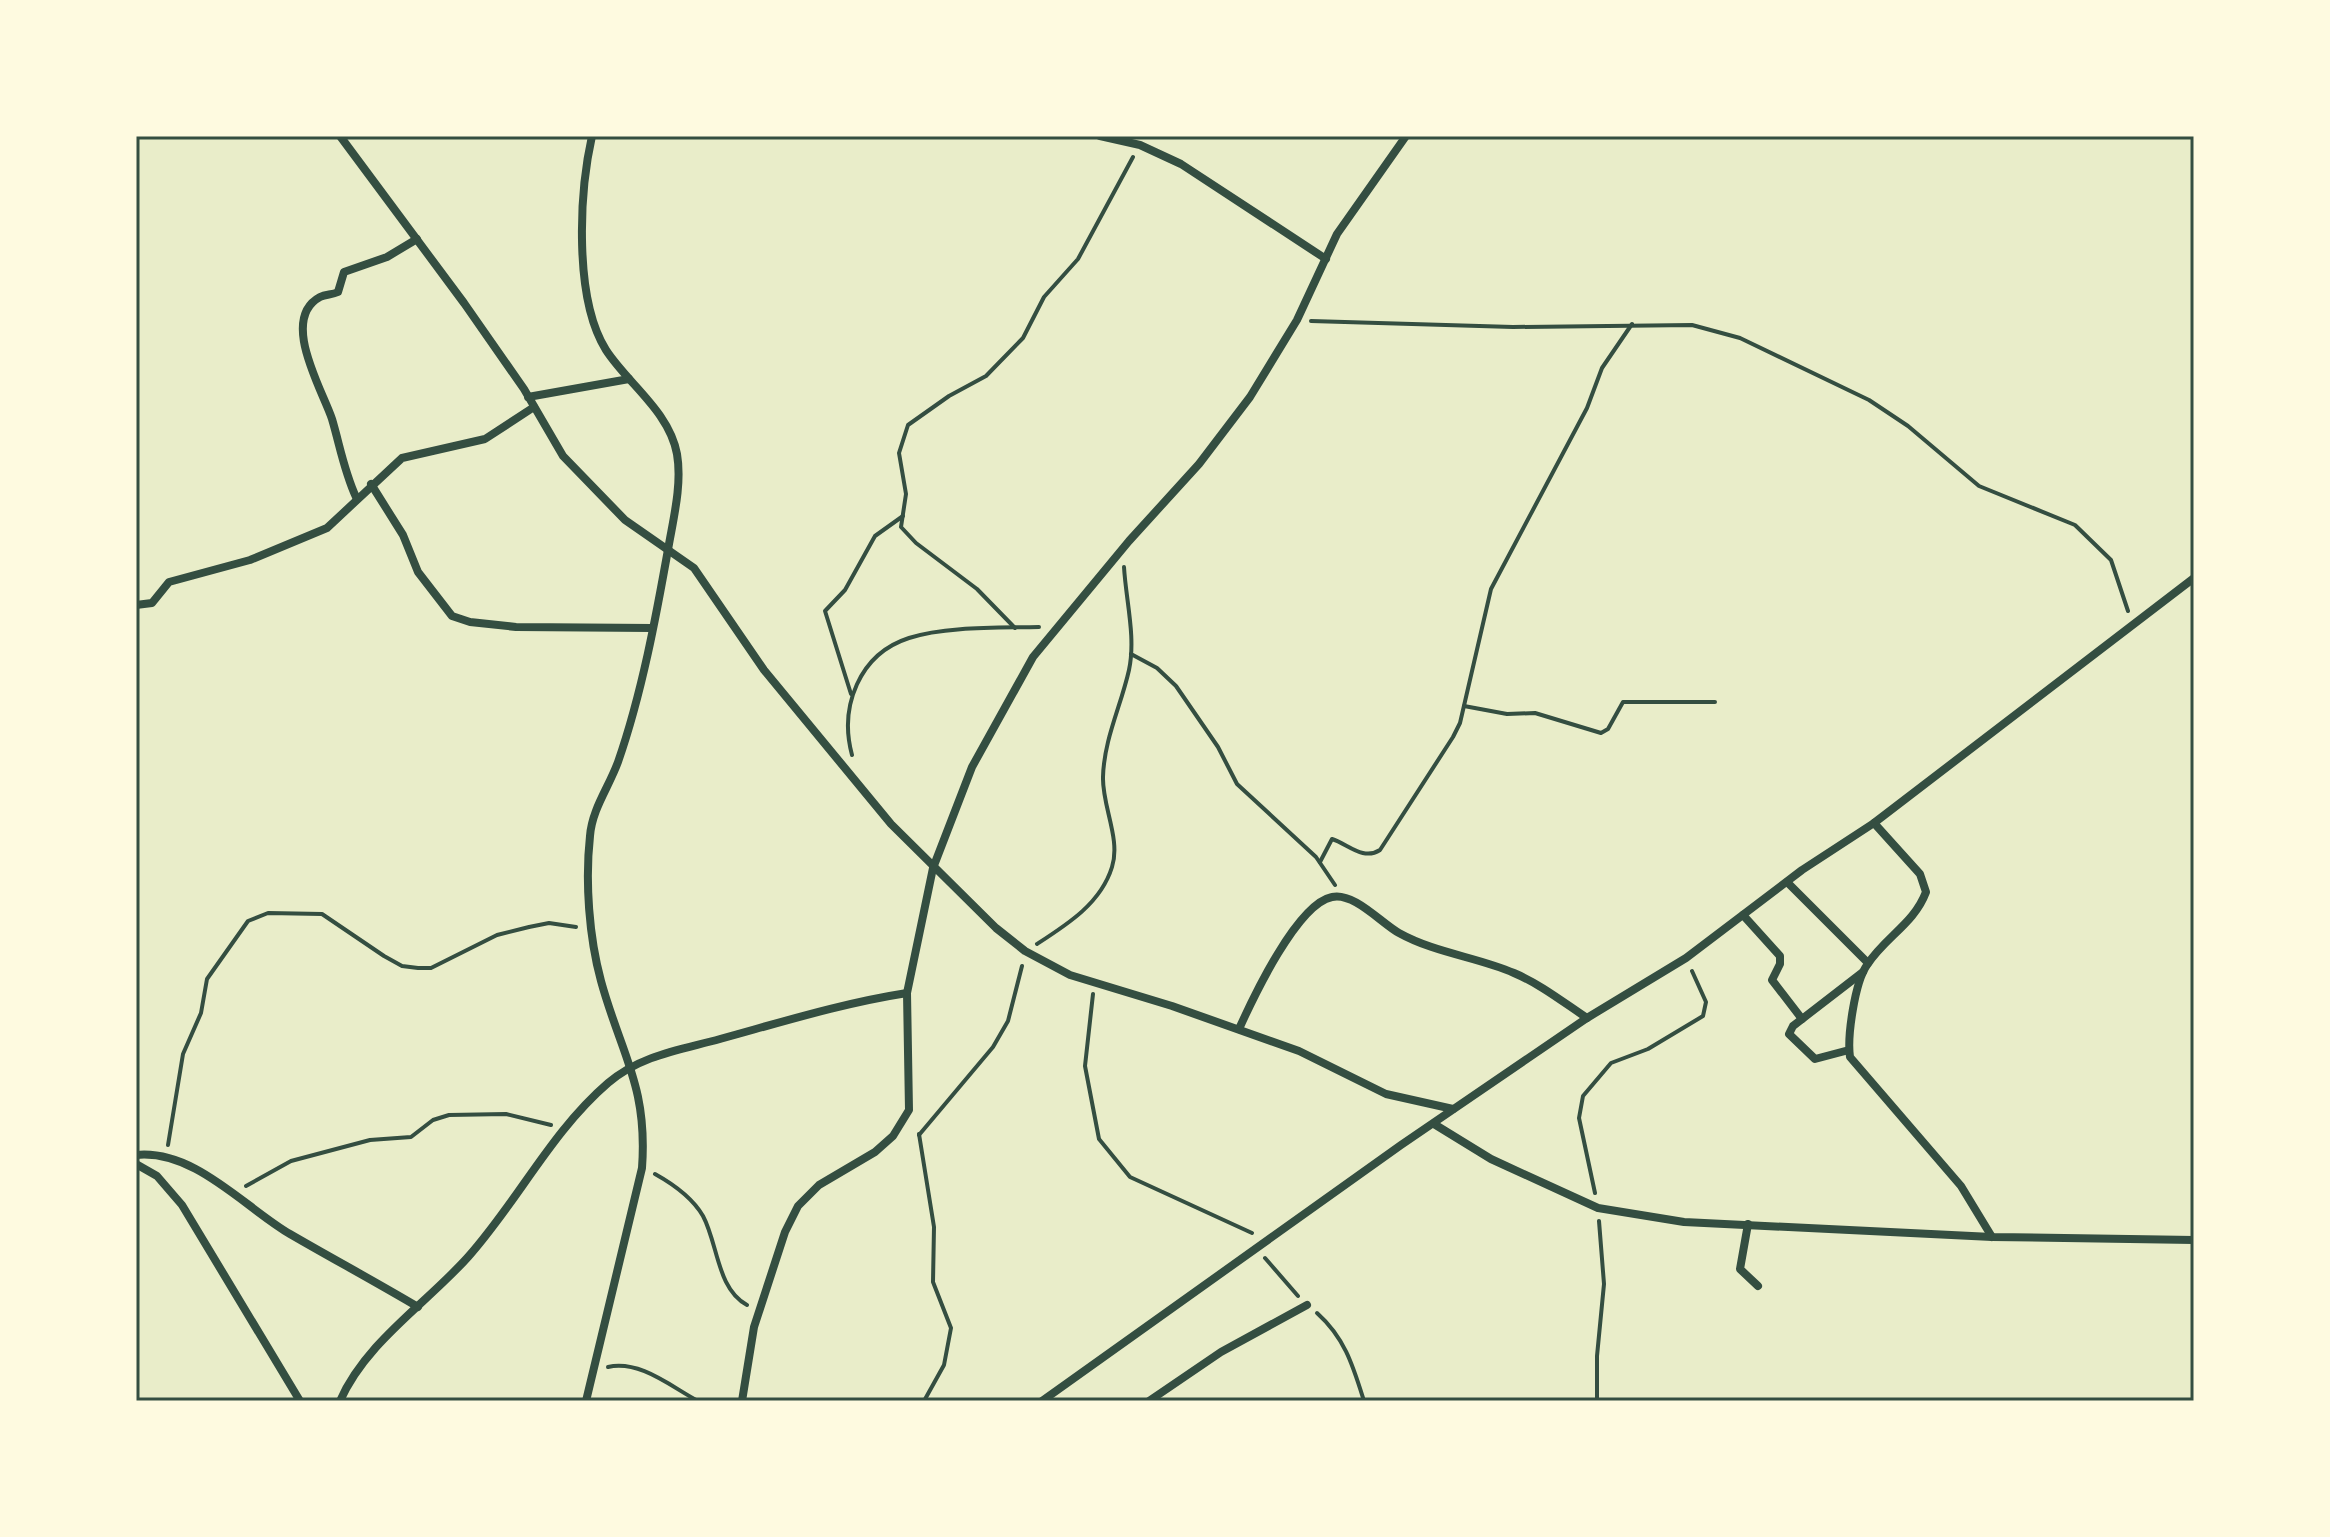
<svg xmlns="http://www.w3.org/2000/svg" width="2330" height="1537" viewBox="0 0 2330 1537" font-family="'Archivo Narrow',sans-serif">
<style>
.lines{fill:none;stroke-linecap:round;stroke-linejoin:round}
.path{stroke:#344e41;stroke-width:4}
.minor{stroke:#344e41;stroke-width:8}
.neatline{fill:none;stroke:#344e41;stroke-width:3}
</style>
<rect width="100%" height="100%" fill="#e9edc9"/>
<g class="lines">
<g class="path">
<polyline points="1311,321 1513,327 1692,325 1740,338 1869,400 1908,426 1979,486 2075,525 2111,560 2128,611"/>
<polyline points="1015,628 977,589 916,543 901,527 906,494 899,453 908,425 949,396 986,376 1023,338 1044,297 1078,259 1133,157"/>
<polyline points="1131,654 1157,668 1176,686 1218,747 1237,784 1316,857 1335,885"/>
<polyline points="851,694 825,611 845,590 875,536 903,516"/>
<polyline points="1464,706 1507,714 1535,713 1601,733 1608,729 1623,702 1715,702"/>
<path d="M852,755C839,707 859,654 909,638C945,626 1000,628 1039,627"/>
<path d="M1320,862L1332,839C1348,844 1363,861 1380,850L1453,737L1460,723L1491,589L1587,408L1602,368L1632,324"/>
<path d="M1037,944C1068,924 1101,903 1112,867C1121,839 1102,806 1103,777C1104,739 1121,706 1129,670C1136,637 1126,601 1124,567"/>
<polyline points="1093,994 1085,1066 1099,1139 1130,1177 1252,1233"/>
<polyline points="919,1134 934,1227 933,1282 951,1328 944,1365 924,1401"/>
<polyline points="919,1135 993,1047 1008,1021 1022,966"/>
<polyline points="168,1145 183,1054 201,1013 207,979 248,921 268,913 322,914 384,956 402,966 418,968 431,968 497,935 529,927 549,923 576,927"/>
<path d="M655,1174C673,1184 692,1197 703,1216C718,1244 717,1289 747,1305"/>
<polyline points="246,1186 291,1161 370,1140 411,1137 433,1120 449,1115 506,1114 551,1125"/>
<polyline points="1595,1193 1579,1118 1583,1096 1611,1063 1648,1049 1703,1016 1706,1002 1692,971"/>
<polyline points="1265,1258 1298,1296"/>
<path d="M1317,1313C1345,1338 1353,1366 1364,1401"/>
<path d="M608,1367C640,1360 670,1386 698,1401"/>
<polyline points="1597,1401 1597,1356 1604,1284 1599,1221"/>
</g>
<g class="minor">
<polyline points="340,136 464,303 524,389 563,456 625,520 694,568 764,670 891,824 996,928 1025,951 1070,975 1172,1006 1299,1051 1386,1094 1453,1109"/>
<polyline points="1100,136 1140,145 1181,164 1326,259"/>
<polyline points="528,397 629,379"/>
<polyline points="371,484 403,535 418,572 452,616 470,622 516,627 652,628"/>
<path d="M356,497C344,471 340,446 332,419C323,391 279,319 320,297C326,294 332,295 338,292L344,272L387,257L417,239"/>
<polyline points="136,605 152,603 169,582 250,560 327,528 402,458 485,439 534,407"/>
<path d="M1874,823L1920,874L1926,892C1914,924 1885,937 1867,965C1855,982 1847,1036 1850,1057L1961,1186L1992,1237"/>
<polyline points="1787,882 1868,963"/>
<polyline points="1743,915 1780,956 1780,964 1772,980 1802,1019"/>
<path d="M1239,1029C1253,998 1297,904 1332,897C1354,892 1381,923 1399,933C1435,953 1477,957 1514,973C1540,984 1563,1002 1587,1018"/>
<polyline points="1849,1050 1815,1059 1789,1034 1793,1026 1863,972"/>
<polyline points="1434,1124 1491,1159 1598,1208 1684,1222 1992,1237 2194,1240"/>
<path d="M136,1155C194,1149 244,1207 290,1234C333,1259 376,1282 418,1307"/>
<polyline points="136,1164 157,1176 182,1205 300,1401"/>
<polyline points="1748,1224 1740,1269 1758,1286"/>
<path d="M340,1401C366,1342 426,1304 468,1257C518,1201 551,1132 608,1083C641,1055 680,1050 720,1039C782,1022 843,1003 907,993"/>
<path d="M586,1401L642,1168C648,1086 621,1054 601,981C589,937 585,881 590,836C592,809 609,787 618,762C642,693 656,617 669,544C674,516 682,483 677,454C669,411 628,384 606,350C574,299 579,194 592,136"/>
<polyline points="742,1401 754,1327 785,1232 798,1206 819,1185 875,1152 893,1136 909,1110 907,993 933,868 972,767 1033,657 1129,541 1199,464 1250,397 1297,320 1337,234 1406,136"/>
<polyline points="1042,1401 1401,1145 1587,1018 1686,958 1802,870 1874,823 2194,578"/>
<polyline points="1149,1401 1221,1352 1307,1305"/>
</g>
</g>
<rect width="2330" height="1537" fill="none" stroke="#fefae0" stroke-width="276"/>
<rect x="138" y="138" width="2054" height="1261" class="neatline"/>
</svg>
